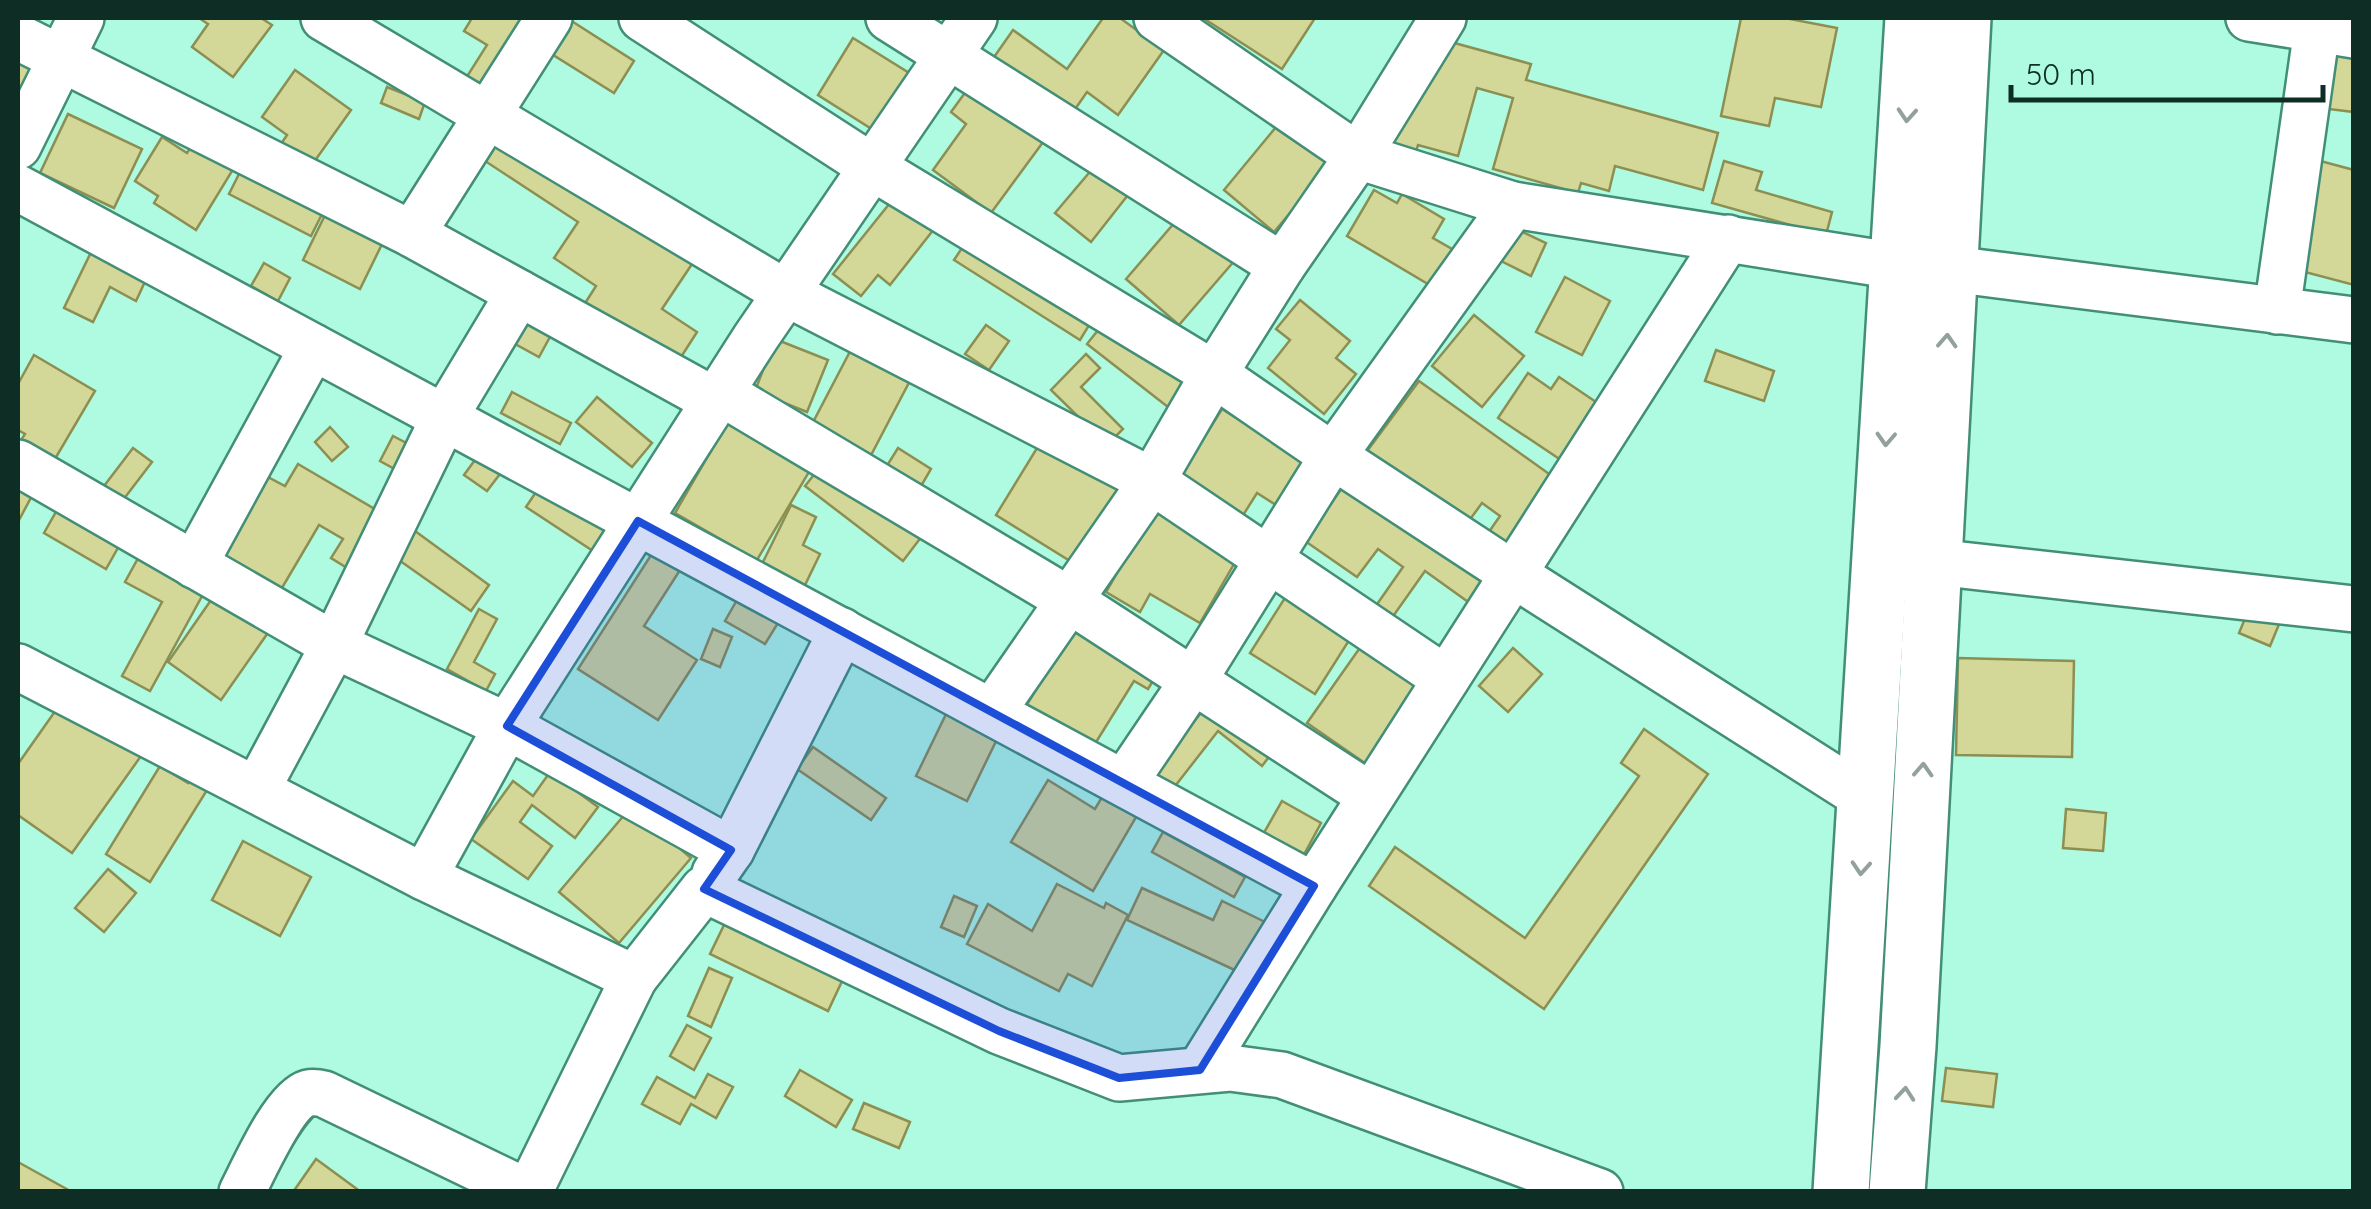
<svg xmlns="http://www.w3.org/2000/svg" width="2371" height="1209" viewBox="0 0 2371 1209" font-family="Quicksand,sans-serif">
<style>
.building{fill:#d3d797;stroke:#8c8f51;stroke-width:2.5}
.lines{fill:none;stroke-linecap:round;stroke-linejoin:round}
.minor-casing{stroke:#438e77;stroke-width:50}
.secondary-casing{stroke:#438e77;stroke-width:60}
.minor{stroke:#fff;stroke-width:45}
.secondary{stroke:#fff;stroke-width:55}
.oneway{stroke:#93a19d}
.marked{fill:#1d4ed8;fill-opacity:0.2;stroke:#1d4ed8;stroke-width:8;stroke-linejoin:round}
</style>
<rect width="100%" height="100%" fill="#aefbe1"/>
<g class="building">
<polygon points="199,18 261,18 272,25 233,77 192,47 208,24"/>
<polygon points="472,18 546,18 497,97 466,78 487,45 464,31"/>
<polygon points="1103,18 1120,18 1164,50 1118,115 1087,92 1071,115 992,60 1013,30 1067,69"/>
<polygon points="1203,18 1315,18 1282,69"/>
<polygon points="1741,18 1785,18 1837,28 1821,107 1775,98 1769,126 1721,116"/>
<polygon points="570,20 634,61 614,93 550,53"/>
<polygon points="1418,33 1531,64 1526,80 1718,133 1703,190 1615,166 1609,191 1581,183 1578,193 1493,169 1513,98 1477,88 1458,156 1418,145 1415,155 1387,148"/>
<polygon points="853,38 914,76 878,133 818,95"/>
<polygon points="2327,48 2354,51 2354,112 2320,108"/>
<polygon points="18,57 36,67 24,88 18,85"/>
<polygon points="295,70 351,110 309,169 279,147 287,135 262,117"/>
<polygon points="975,79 1049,134 991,213 933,170 966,124 951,112"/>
<polygon points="387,87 425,102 419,119 381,103"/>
<polygon points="68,114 142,149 114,208 40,173"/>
<polygon points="1281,121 1332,163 1274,232 1224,190"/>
<polygon points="501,130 696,258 662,309 697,332 674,368 582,308 596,286 554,258 578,222 482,159"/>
<polygon points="200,133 240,158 196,230 154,203 158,196 135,181 162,137 187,153"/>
<polygon points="2313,159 2354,170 2354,285 2286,267"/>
<polygon points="1724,161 1762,172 1756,190 1832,212 1826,235 1712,203"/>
<polygon points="1094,167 1128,195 1091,242 1055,213"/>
<polygon points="242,168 324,210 311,236 229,194"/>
<polygon points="1374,190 1397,203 1402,194 1444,219 1433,238 1459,253 1438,290 1347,236"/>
<polygon points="898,193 938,224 890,285 878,275 861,296 833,274"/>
<polygon points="329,207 386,236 360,289 303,260"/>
<polygon points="1182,214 1236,259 1179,325 1126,279"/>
<polygon points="1516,229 1546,243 1531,276 1501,261"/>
<polygon points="966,242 1091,322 1080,340 954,260"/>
<polygon points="94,246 149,273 136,301 110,287 93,322 64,308"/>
<polygon points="264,263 290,278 278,301 251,286"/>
<polygon points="1565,277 1610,301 1582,355 1536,332"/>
<polygon points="1300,300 1350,341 1336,358 1356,374 1324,414 1268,368 1290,340 1276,329"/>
<polygon points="1110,315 1190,379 1168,407 1087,344"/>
<polygon points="1474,315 1524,356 1482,407 1432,366"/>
<polygon points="519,317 551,335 539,357 506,339"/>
<polygon points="986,325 1009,341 989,370 965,354"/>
<polygon points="775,339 828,360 807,412 755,391"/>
<polygon points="855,342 914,373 869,459 810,428"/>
<polygon points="1716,350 1774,371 1764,401 1705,381"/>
<polygon points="1086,354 1100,368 1081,387 1123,429 1107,445 1051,390"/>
<polygon points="34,355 95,391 52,464 18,445 25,434 18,430 18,384"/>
<polygon points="1528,373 1551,389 1559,377 1599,404 1561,460 1498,418"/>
<polygon points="1419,381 1559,481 1507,555 1484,539 1500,516 1482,503 1463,529 1362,458"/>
<polygon points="512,392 571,423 560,444 501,413"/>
<polygon points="597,397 652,443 632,467 576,422"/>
<polygon points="1222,409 1304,461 1276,505 1257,493 1235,528 1172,488"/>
<polygon points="734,411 816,460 757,560 675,513"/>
<polygon points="330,427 348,447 332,461 315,442"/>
<polygon points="1045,435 1140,495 1091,574 996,515"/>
<polygon points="393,436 416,448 402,473 380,461"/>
<polygon points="133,448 152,462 123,500 104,486"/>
<polygon points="898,448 931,469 917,493 883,472"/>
<polygon points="480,453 503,470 487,491 464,475"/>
<polygon points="825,461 922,536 903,561 805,486"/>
<polygon points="298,464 385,515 352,571 331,558 343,539 319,525 279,593 214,555 262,474 285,486"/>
<polygon points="1349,478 1496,584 1478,609 1425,571 1389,622 1373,610 1403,567 1378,549 1357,577 1305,541"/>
<polygon points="18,480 35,490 18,522"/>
<polygon points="542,483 609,526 593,551 526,507"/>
<polygon points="61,503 123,539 106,569 44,533"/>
<polygon points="791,505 816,517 803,545 820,554 805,585 762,564"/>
<polygon points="1154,509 1238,557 1200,623 1150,594 1140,612 1106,592"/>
<polygon points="415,531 489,585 471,611 396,558"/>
<polygon points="142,551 207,587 150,691 122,676 162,602 125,582"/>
<polygon points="653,552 680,570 644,626 697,660 658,720 578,669"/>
<polygon points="218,590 272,627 221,700 168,662"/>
<polygon points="1290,590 1355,631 1315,694 1250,653"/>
<polygon points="737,600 778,623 765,644 725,621"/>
<polygon points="479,609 497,619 474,662 495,674 486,691 447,669"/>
<polygon points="2249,609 2280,622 2270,646 2239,633"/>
<polygon points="1082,615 1164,663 1148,689 1134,681 1093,747 1026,706"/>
<polygon points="713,629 732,637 720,667 701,659"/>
<polygon points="1364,642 1440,695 1372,768 1307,723"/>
<polygon points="1513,648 1542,674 1508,712 1479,686"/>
<polygon points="1958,658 2074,661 2072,757 1956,755"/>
<polygon points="1212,699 1275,749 1262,766 1218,731 1172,790 1152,774"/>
<polygon points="63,700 141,756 72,853 18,815 18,764"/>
<polygon points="949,708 1000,733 967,801 916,776"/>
<polygon points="1644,729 1708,774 1544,1009 1369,886 1395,847 1525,938 1639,776 1621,763"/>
<polygon points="813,747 886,798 871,820 797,769"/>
<polygon points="160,766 188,783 194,772 212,782 150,882 106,854"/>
<polygon points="550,772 598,807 575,838 532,805 520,822 552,846 528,879 471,839 513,781 533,796"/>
<polygon points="1048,780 1095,809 1105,792 1139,812 1093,891 1011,842"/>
<polygon points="1282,801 1321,823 1301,860 1261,838"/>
<polygon points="631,807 691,858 619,943 559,892"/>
<polygon points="2066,809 2106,813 2103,851 2063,848"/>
<polygon points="1163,832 1245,877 1234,897 1152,852"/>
<polygon points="243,841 311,877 280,936 212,900"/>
<polygon points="108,869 136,893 104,932 75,908"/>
<polygon points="1057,884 1104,908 1106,903 1128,915 1092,986 1068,974 1059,991 967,944 988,904 1032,931"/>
<polygon points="1142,888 1213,920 1222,901 1265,922 1241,973 1127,920"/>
<polygon points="954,896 977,906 964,937 941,927"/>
<polygon points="725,923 843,979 828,1011 710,954"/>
<polygon points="709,968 732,978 711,1027 688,1016"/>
<polygon points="687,1025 711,1038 694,1070 670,1056"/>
<polygon points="1946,1068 1997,1074 1993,1107 1942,1101"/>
<polygon points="800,1070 852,1100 836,1127 785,1096"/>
<polygon points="708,1074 733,1087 716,1118 691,1104 680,1124 642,1104 657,1077 695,1098"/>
<polygon points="864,1103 910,1122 899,1148 853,1129"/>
<polygon points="316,1159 361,1192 293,1192"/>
<polygon points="18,1162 72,1192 18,1192"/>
</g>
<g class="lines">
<defs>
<g id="minor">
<polyline points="324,18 786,293 1152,481 1446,679"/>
<polyline points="642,18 872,167 1214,374 1333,456 1513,574 1865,798"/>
<polyline points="889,18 1282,266"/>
<polyline points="1157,18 1358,156 1513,205 1897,266 1951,269 2354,320"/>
<polyline points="2249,18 2354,35"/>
<polyline points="18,37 412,234 715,401"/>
<polyline points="18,146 81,18"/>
<polyline points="18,188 1314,886"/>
<polyline points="412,234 549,18"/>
<polyline points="2277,311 2317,29"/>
<polyline points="720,392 1069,600 1371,796"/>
<polyline points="18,463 334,645 507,726 731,850"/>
<polyline points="1935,562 2354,609"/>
<polyline points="194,565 313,347"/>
<polyline points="18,667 424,877 634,978 704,889 999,1031 1119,1078 1230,1068 1282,1075 1600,1192"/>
<polyline points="992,712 1152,481 1214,374 1282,266 1358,156 1443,18"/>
<polyline points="1124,783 1193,681 1333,456 1513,205"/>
<polyline points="257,789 334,645 444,418 519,293"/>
<polyline points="715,873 731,850 842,631"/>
<polyline points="424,877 507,726 756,337 974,18"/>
<polyline points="1200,1070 1314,886 1728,238"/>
<path d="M242,1192C254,1169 284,1100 308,1093C312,1092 320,1093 324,1094L527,1192"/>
<polyline points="529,1192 634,978"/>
</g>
<g id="secondary">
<polyline points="1841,1192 1913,18"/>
<polyline points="1897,1192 1908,1046 1963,18"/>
</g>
</defs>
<use href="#minor" class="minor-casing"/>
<use href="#secondary" class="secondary-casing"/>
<use href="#minor" class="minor"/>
<use href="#secondary" class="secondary"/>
</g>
<defs><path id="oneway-chevron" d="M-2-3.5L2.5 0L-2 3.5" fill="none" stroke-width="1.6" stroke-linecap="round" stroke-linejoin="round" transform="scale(2.5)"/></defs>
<g class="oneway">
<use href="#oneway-chevron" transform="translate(1907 115) rotate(94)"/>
<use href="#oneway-chevron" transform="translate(1947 341) rotate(-87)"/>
<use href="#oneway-chevron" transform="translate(1886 439) rotate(93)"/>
<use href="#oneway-chevron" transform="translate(1923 770) rotate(-87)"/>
<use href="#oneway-chevron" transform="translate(1861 868) rotate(94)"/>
<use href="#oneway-chevron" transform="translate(1905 1094) rotate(-85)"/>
</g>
<path class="marked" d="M638,521L1314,886L1200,1070L1119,1078L999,1031L704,889L731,850L507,726Z"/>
<rect width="2371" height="1209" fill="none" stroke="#0e2e25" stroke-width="40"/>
<path d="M2011 85v15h312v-15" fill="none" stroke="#0e2e25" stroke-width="5"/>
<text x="2026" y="85" font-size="30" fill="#0e2e25" stroke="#aefbe1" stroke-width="8" paint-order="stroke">50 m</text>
</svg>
